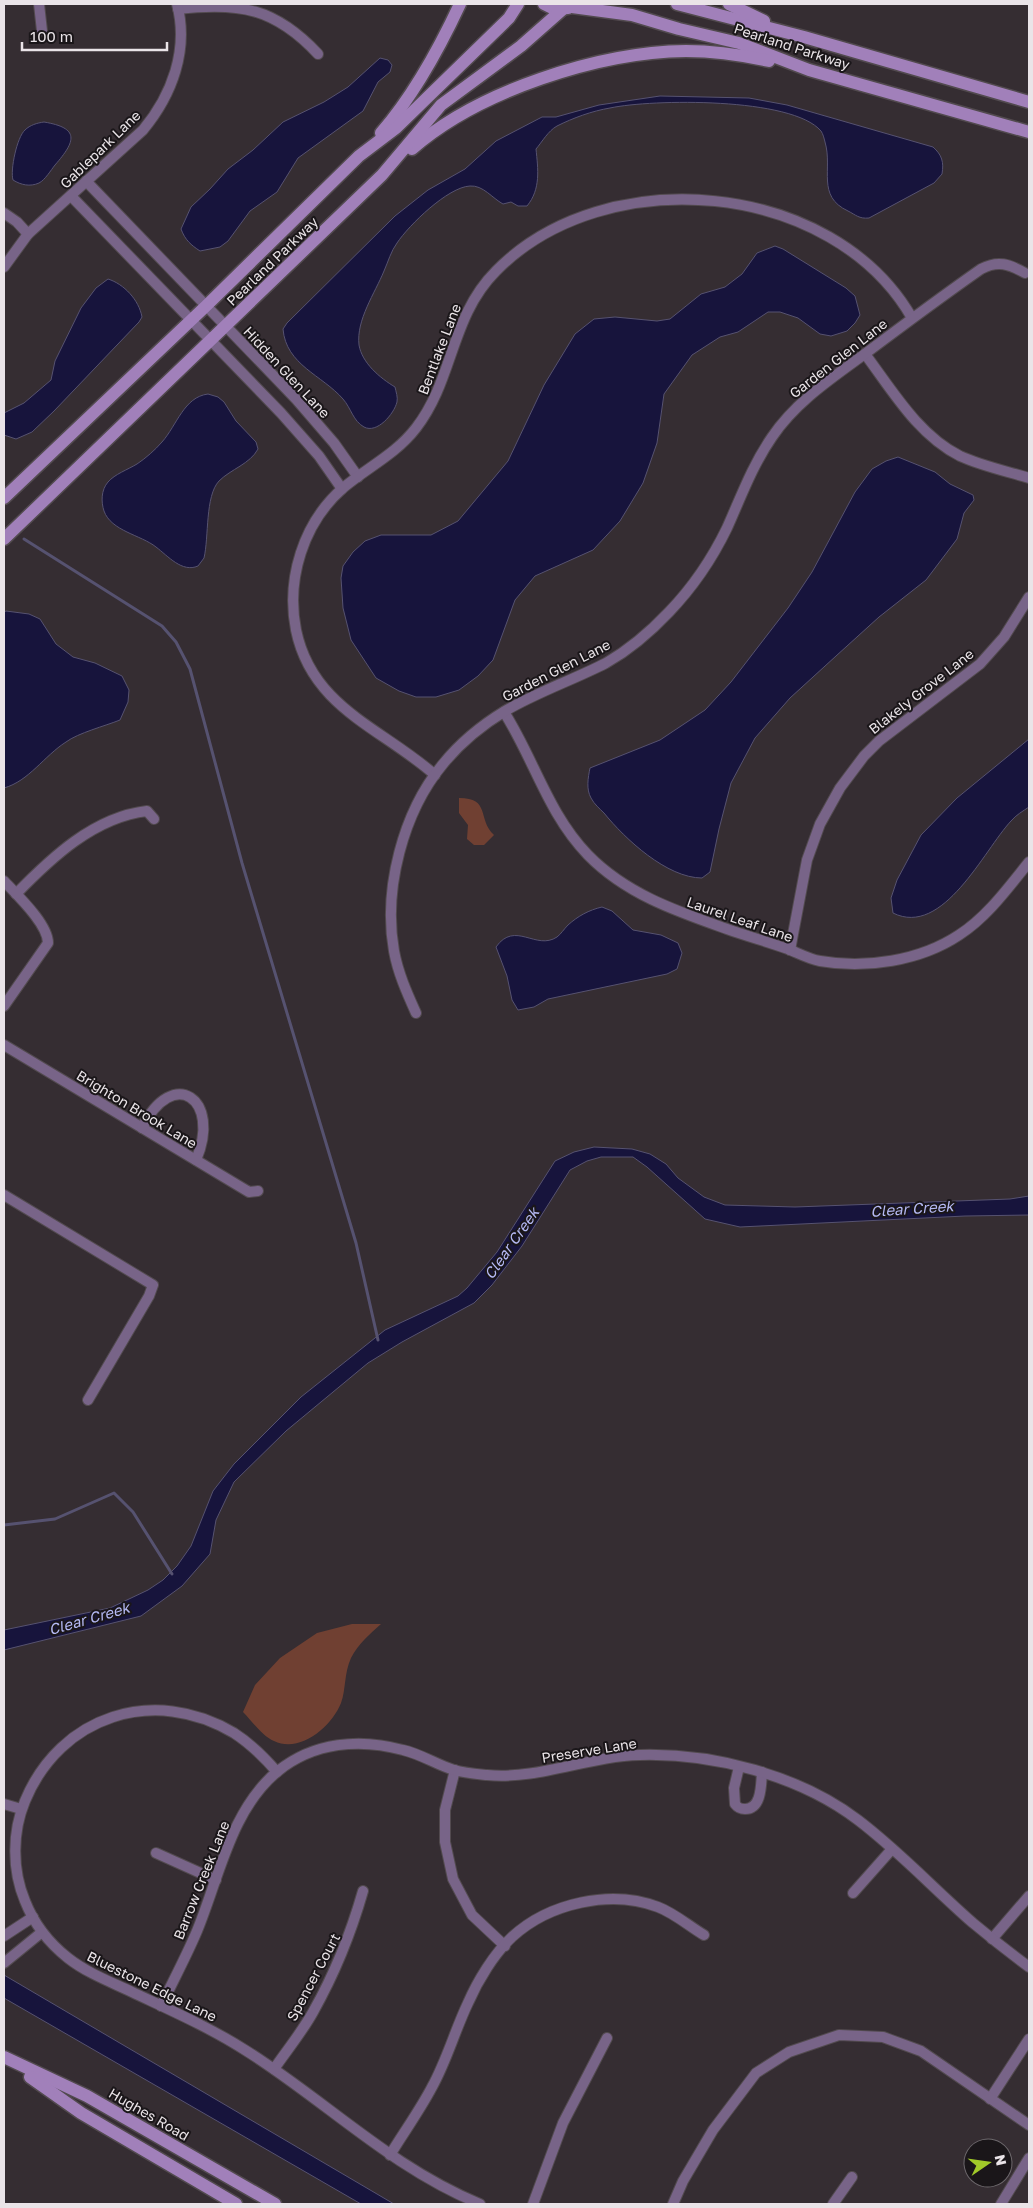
<svg xmlns="http://www.w3.org/2000/svg" width="1033" height="2208" viewBox="0 0 1033 2208" font-family="'Golos Text',sans-serif">
<style>
.green{fill:#704032}
.water{fill:#17143c;stroke:#565270}
.lines{fill:none;stroke-linecap:round;stroke-linejoin:round}
.stream{stroke:#565270;stroke-width:3}
.minor-casing{stroke:#524a4f;stroke-width:12}
.secondary-casing{stroke:#524a4f;stroke-width:15}
.minor{stroke:#786488;stroke-width:10}
.secondary{stroke:#a180ba;stroke-width:12}
.labels{text-anchor:middle;dominant-baseline:central;stroke-width:4;stroke-linejoin:round;paint-order:stroke}
.street-label{font-size:14px;fill:#eae4e8;stroke:#1a1619}
.water-label{font-size:15px;font-style:italic;fill:#b5b9f4;stroke:#1a1619}
</style>
<rect width="100%" height="100%" fill="#352d32"/>
<g class="green">
<path d="M459,798C491,798 477,819 494,835L484,845H474L467,839L468,825L459,813Z"/>
<path d="M352,1624H381C370,1634 358,1644 351,1658C344,1673 346,1689 341,1703C332,1726 300,1754 274,1741C262,1736 252,1721 243,1712L255,1685L280,1658L317,1633Z"/>
</g>
<g class="water">
<path d="M380,58L388,60L392,65L390,72L378,82L363,111L298,158L277,192L250,211L228,241L220,247L200,251C191,245 185,240 181,229L191,207L210,189L228,169L253,150L283,122L324,102L348,87Z"/>
<path d="M660,96L749,98L787,105L933,147C942,155 944,162 942,174L934,183L869,218C859,219 856,215 848,211C816,196 833,169 825,142C824,138 823,134 821,131C792,97 652,99 610,108C592,111 573,118 557,126C548,131 542,142 536,149C538,169 541,189 527,206H518L511,202L503,204C492,198 483,185 470,186C448,187 409,225 397,243C391,251 388,262 384,271C375,293 356,320 359,345C362,363 380,378 395,387C396,392 398,397 397,402C394,414 377,434 364,427C353,421 351,408 343,399C322,375 286,365 283,329L287,323L395,216L428,190L465,169L496,141L542,117H556L599,105Z"/>
<path d="M44,122C80,128 76,141 55,165C51,170 45,180 39,183C30,187 21,185 13,180C10,170 17,137 25,130C30,125 37,123 44,122Z"/>
<polygon points="775,246 783,249 846,288 855,296 860,315 855,323 847,331 831,336 820,334 798,318 780,312 768,312 738,332 720,337 692,355 664,394 657,443 643,483 620,521 593,550 535,576 515,600 493,660 478,676 459,690 436,697 416,697 399,691 376,678 351,640 343,608 341,578 343,566 353,552 365,541 381,535 431,535 458,521 508,461 544,385 575,334 594,319 615,317 657,321 670,319 701,294 725,287 742,274 757,253"/>
<path d="M108,279C124,284 139,300 142,317L139,322L54,411L32,432L16,439L4,435V413L24,403L51,380L55,361L81,308L96,288Z"/>
<path d="M208,394L218,397L224,402L236,421L256,442L258,449C250,464 231,469 219,481C205,496 209,537 204,558L198,566C182,573 168,556 156,547C141,535 111,531 104,511C101,502 101,490 108,482C115,474 127,470 137,464C146,458 155,450 162,442C177,425 184,397 208,394Z"/>
<path d="M898,457L935,472L950,484L973,495L974,500L964,513L957,539L926,580L879,617L836,656L790,698L755,738L731,783L719,829L710,872L702,878C667,878 625,839 604,813C600,809 594,804 591,798C586,789 588,778 590,768L660,740L705,710L731,682L788,608L812,572L855,492L872,469L886,461Z"/>
<path d="M6,611L29,614L40,619L56,644L73,657L95,663L122,676L129,690L128,702L120,720C105,726 78,733 66,742C44,756 29,781 4,788V612Z"/>
<path d="M1029,739V807C1023,811 1016,815 1011,821C984,850 943,938 893,913L891,898L897,880L921,835L957,798Z"/>
<path d="M602,907L612,911L633,930L661,935L678,943L682,953L677,969L667,974L548,999L534,1007L518,1010L512,1000L507,976L496,947C515,920 536,951 557,937C561,934 564,929 568,925C578,916 589,910 602,907Z"/>
<polygon points="594,1147 632,1149 650,1154 666,1164 678,1178 704,1197 725,1205 795,1207 1010,1199 1029,1196 1029,1215 965,1216 740,1227 705,1219 647,1167 633,1157 601,1157 587,1161 570,1170 522,1246 492,1285 474,1303 402,1342 368,1363 286,1431 234,1482 216,1520 210,1554 182,1586 141,1616 4,1650 4,1630 110,1608 148,1590 163,1580 177,1566 191,1546 213,1491 234,1464 301,1397 385,1330 458,1296 467,1288 497,1252 555,1161 574,1152"/>
<polygon points="4,1975 394,2204 361,2204 4,1998"/>
</g>
<g class="lines">
<g class="stream">
<polyline points="24,539 162,626 176,642 190,669 242,863 356,1243 378,1340"/>
<polyline points="4,1525 55,1519 114,1493 133,1512 172,1574"/>
</g>
<defs>
<g id="minor">
<polyline points="39,4 42,31"/>
<path d="M178,9C240,2 275,8 318,54"/>
<polyline points="86,181 296,399 334,443 358,477"/>
<polyline points="71,196 281,413 319,456 342,489"/>
<polyline points="4,213 17,222 28,234"/>
<path d="M4,267L28,234L143,130C172,95 189,50 177,4"/>
<path d="M865,354C892,390 918,435 960,456C982,466 1006,471 1029,478"/>
<path d="M504,712C534,759 548,814 588,855C626,894 676,911 727,929C747,936 768,942 788,949C798,953 809,959 820,961C865,969 920,961 959,935C987,917 1008,888 1029,862"/>
<path d="M435,775C382,728 312,708 296,630C286,579 303,523 343,488C368,467 396,454 416,428C454,379 450,317 496,271C605,160 833,180 912,318"/>
<path d="M4,881C17,895 48,924 48,943L4,1006"/>
<path d="M16,894C51,858 94,817 147,811L154,819"/>
<polyline points="790,950 807,860 820,824 840,788 864,756 879,741 980,664 1004,637 1029,597"/>
<path d="M416,1013C407,993 398,973 394,951C383,889 403,812 443,764C460,743 482,725 505,711C537,692 573,680 606,663C629,650 651,631 669,612C693,587 712,559 727,528C741,497 752,466 772,437C795,403 829,380 862,356C902,326 941,297 981,269C998,260 1009,264 1025,273"/>
<polyline points="4,1045 249,1192 258,1191"/>
<path d="M142,1128C173,1065 222,1099 196,1160"/>
<polyline points="4,1195 153,1285 149,1296 88,1400"/>
<path d="M739,1767L734,1788L735,1804C738,1808 740,1809 745,1809C762,1809 761,1784 762,1772"/>
<polyline points="455,1770 445,1810 445,1842 453,1879 472,1915 505,1946"/>
<path d="M277,1772C264,1757 251,1744 234,1733C154,1685 60,1716 25,1801C12,1832 12,1870 25,1901C34,1924 49,1943 68,1958C87,1973 111,1982 132,1992C170,2010 209,2027 245,2050C325,2100 390,2167 480,2204"/>
<polyline points="4,1804 21,1809"/>
<polyline points="156,1853 216,1880"/>
<polyline points="853,1893 892,1849"/>
<polyline points="4,1936 33,1917"/>
<polyline points="992,1939 1029,1896"/>
<polyline points="4,1963 42,1932"/>
<path d="M161,2006C173,1981 186,1957 197,1931C219,1878 231,1809 278,1771C314,1742 360,1738 403,1750C421,1754 437,1765 454,1770C464,1773 477,1774 487,1775C539,1780 588,1756 640,1755C713,1753 799,1775 858,1820C899,1851 934,1889 973,1923C991,1938 1010,1953 1029,1967"/>
<path d="M274,2069C287,2050 302,2032 313,2012C335,1973 351,1933 363,1891"/>
<polyline points="990,2099 1029,2039"/>
<path d="M390,2155C404,2132 420,2110 432,2087C447,2060 455,2030 468,2003C478,1980 494,1954 512,1937C549,1903 611,1889 658,1907C674,1913 689,1926 704,1935"/>
<polyline points="533,2204 563,2123 607,2038"/>
<polyline points="673,2204 683,2181 713,2130 756,2073 789,2052 839,2035 883,2037 921,2051 1029,2125"/>
<polyline points="833,2204 852,2177"/>
<polyline points="1001,2204 1029,2158"/>
</g>
<g id="secondary">
<polyline points="544,4 554,9 568,8"/>
<polyline points="677,4 804,37 1029,102"/>
<polyline points="729,4 764,21"/>
<polyline points="572,7 632,15 679,29 739,43 809,70 1029,132"/>
<path d="M381,133C414,95 439,49 460,4"/>
<path d="M412,149C478,91 599,52 686,51C715,51 742,55 769,61"/>
<polyline points="4,498 206,306 359,156 396,128 509,18 518,4"/>
<polyline points="4,539 382,175 441,105 521,46 563,9"/>
<polyline points="4,2057 87,2096 275,2204"/>
<polyline points="30,2077 81,2113 236,2204"/>
</g>
</defs>
<use href="#minor" class="minor-casing"/>
<use href="#secondary" class="secondary-casing"/>
<use href="#minor" class="minor"/>
<use href="#secondary" class="secondary"/>
</g>
<g class="labels">
<g class="street-label">
<text transform="translate(792 46) rotate(18)">Pearland Parkway</text>
<text transform="translate(100 149) rotate(-44)">Gablepark Lane</text>
<text transform="translate(272 261) rotate(-44)">Pearland Parkway</text>
<text transform="translate(439 349) rotate(-69)">Bentlake Lane</text>
<text transform="translate(838 358) rotate(-38)">Garden Glen Lane</text>
<text transform="translate(287 372) rotate(47)">Hidden Glen Lane</text>
<text transform="translate(556 670) rotate(-27)">Garden Glen Lane</text>
<text transform="translate(921 691) rotate(-38)">Blakely Grove Lane</text>
<text transform="translate(740 919) rotate(19)">Laurel Leaf Lane</text>
<text transform="translate(137 1109) rotate(31)">Brighton Brook Lane</text>
<text transform="translate(589 1750) rotate(-9)">Preserve Lane</text>
<text transform="translate(201 1880) rotate(-68)">Barrow Creek Lane</text>
<text transform="translate(313 1977) rotate(-62)">Spencer Court</text>
<text transform="translate(152 1986) rotate(26)">Bluestone Edge Lane</text>
<text transform="translate(149 2114) rotate(30)">Hughes Road</text>
</g>
<g class="water-label">
<text transform="translate(912 1208) rotate(-4)">Clear Creek</text>
<text transform="translate(511 1243) rotate(-55)">Clear Creek</text>
<text transform="translate(89 1618) rotate(-16)">Clear Creek</text>
</g>
</g>
<rect width="1033" height="2208" fill="none" stroke="#eae4e8" stroke-width="10"/>
<g transform="translate(988 2163) rotate(77)"><circle r="24" fill="#1a1619" stroke="#6d686c"/>
<path d="M0-4L9 19L0 12L-9 19Z" fill="#a1c929"/>
<text y="-8" font-size="14" font-weight="bold" text-anchor="middle" fill="#eae4e8">N</text>
</g>
<path d="M22 42v8h145v-8" fill="none" stroke="#eae4e8" stroke-width="2.5"/>
<text x="30" y="42" font-size="15" fill="#eae4e8" stroke="#1a1619" stroke-width="4" paint-order="stroke">100 m</text>
</svg>
